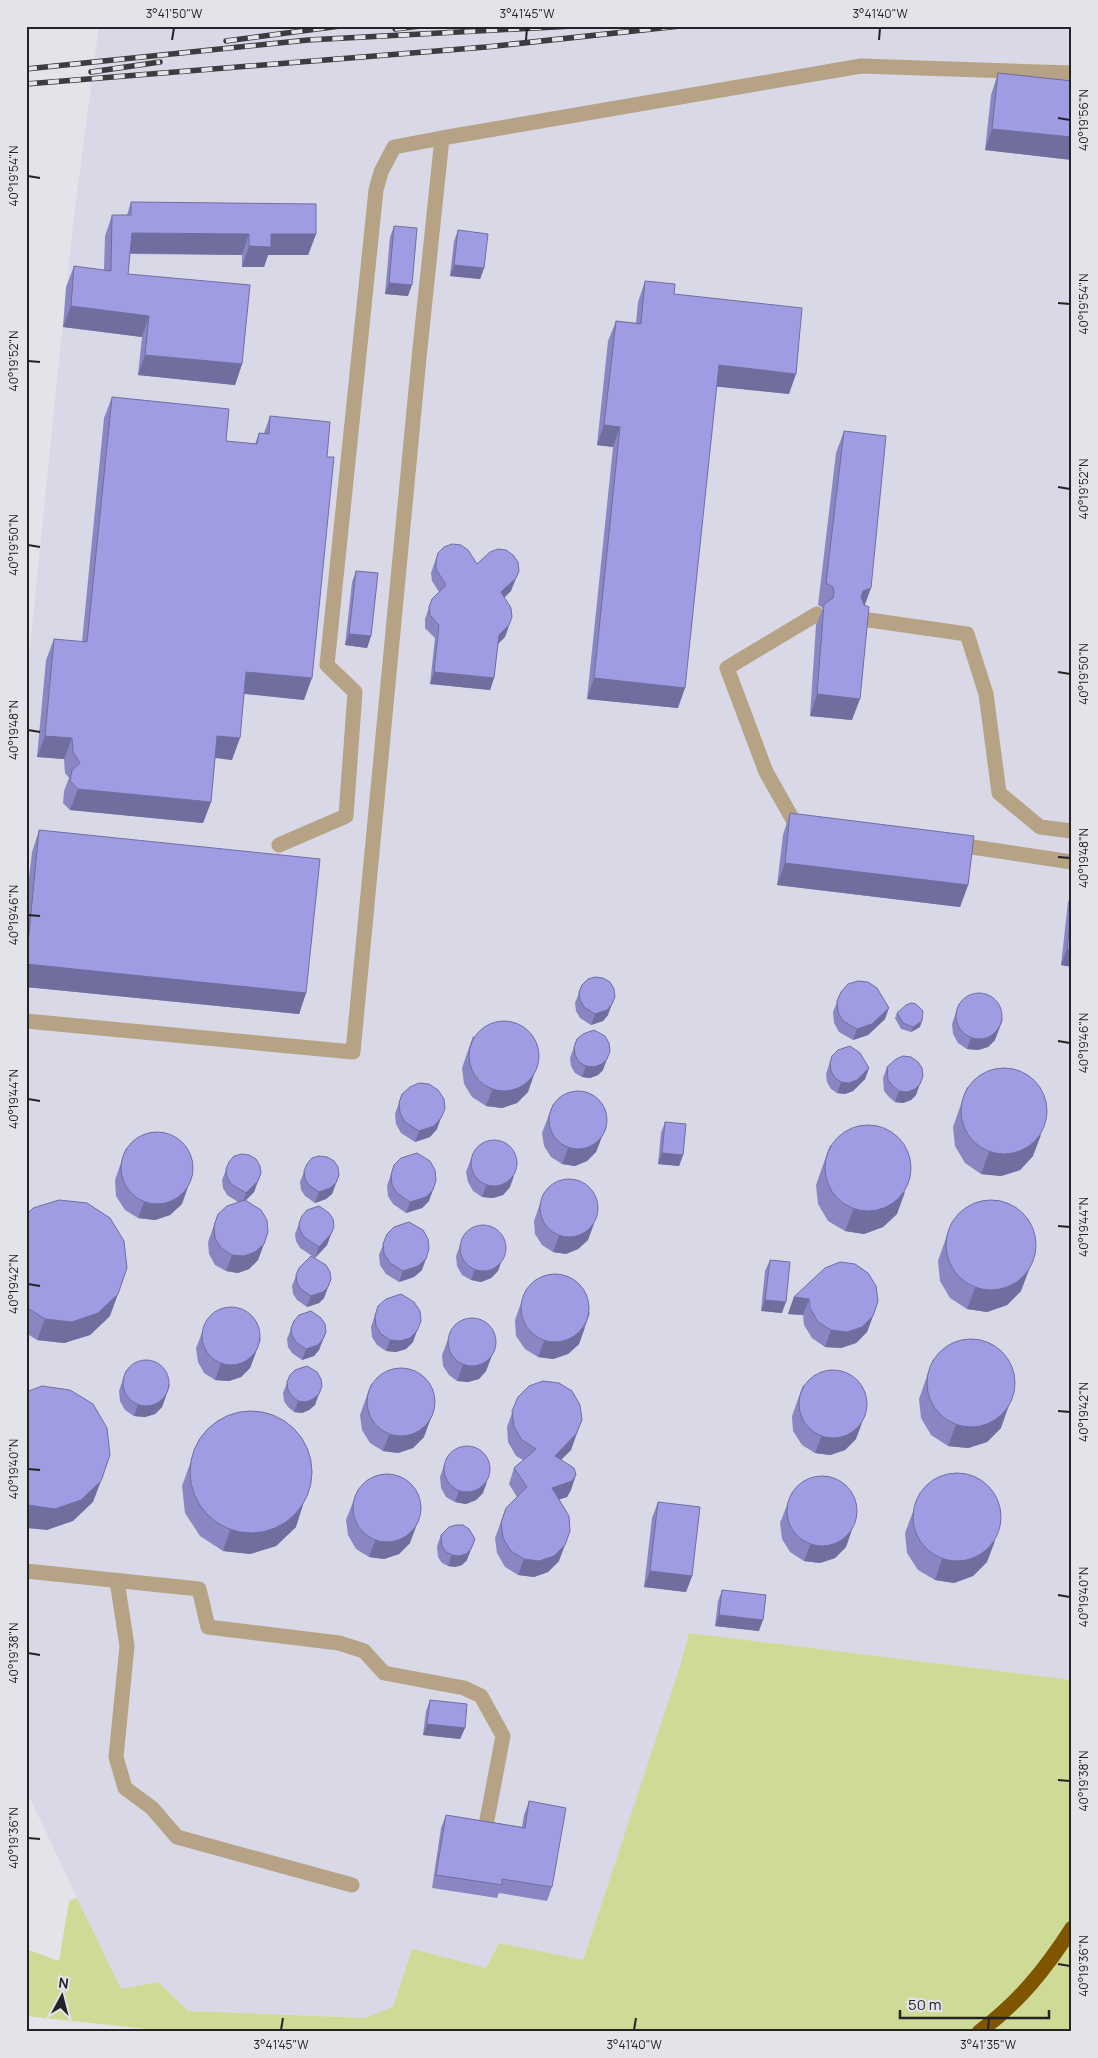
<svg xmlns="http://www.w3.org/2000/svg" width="1098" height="2058" viewBox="0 0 1098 2058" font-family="Manrope,sans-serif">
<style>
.built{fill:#d8d8e7}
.green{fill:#cedb96}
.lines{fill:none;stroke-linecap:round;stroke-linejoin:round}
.minor{stroke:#b6a285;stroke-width:15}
.highway{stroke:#7f5500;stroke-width:15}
.rail-casing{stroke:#3c3c3f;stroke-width:5.5}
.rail{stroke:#e3e3ea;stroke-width:4;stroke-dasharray:11;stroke-linecap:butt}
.wall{fill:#8a86c3}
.shaded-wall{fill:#706d9f}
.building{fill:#a09ce3;stroke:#706d9f}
.ticks{fill:none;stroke:#232325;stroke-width:2}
.neatline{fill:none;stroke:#232325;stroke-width:2}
.ticks-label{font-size:12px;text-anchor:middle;fill:#232325}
</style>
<rect width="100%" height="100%" fill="#e3e3ea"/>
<polygon class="built" points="99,26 1072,26 1072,1680 689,1633 680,1666 583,1960 499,1943 486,1968 412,1950 393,2007 365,2018 188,2011 157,1982 121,1990 26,1790 26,686 73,224"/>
<polygon class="green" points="689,1633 1072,1680 1072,2032 175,2032 26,2016 26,1949 59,1961 69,1901 77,1898 121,1989 158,1982 188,2011 365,2018 393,2007 412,1949 486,1968 499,1943 583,1960 680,1666"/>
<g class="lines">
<g class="minor">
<polyline points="862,619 967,634 986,694 999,793 1040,827 1072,831"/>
<polyline points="805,826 796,825 766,772 727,668 817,614"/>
<polyline points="952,844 1072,862"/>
<polyline points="279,845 346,816 355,692 327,665 376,190 381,172 394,147 442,138"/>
<polyline points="26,1021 353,1052 419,358 442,138 861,66 1072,73"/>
<polyline points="26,1571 199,1589 208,1627 339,1643 364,1651 384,1673 464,1688 481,1696 503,1736 486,1825"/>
<polyline points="117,1581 127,1646 116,1757 125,1788 152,1808 177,1837 352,1885"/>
</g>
<path class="highway" d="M979,2032C1019,2002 1045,1970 1072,1928"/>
<defs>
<g id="rail">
<polyline points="395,29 420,26"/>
<polyline points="226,41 340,26"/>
<polyline points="26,69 308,40 573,26"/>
<polyline points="91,72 160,62"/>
<polyline points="26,84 486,47 680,26"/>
</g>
</defs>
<use href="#rail" class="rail-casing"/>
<use href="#rail" class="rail"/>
</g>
<g class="wall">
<polygon points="998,73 1072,81 1072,160 985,150 991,95"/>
<polygon points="131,202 316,234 308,255 268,255 264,267 242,267 242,255 130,254 128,274 242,364 235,385 138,375 142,337 63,327 66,287 74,266 104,270 105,236 112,215 127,215"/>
<polygon points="394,226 408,296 385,294 390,237"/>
<polygon points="458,230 484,268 480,279 450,276 454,241"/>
<polygon points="645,281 674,294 789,394 716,386 678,708 587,699 613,447 597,445 608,341 616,321 636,323 638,302"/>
<polygon points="112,397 226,441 255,444 259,433 264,433 270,416 304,700 244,694 232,760 215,758 211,802 203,823 70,810 63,803 64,791 69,778 65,773 64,759 37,757 46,660 54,639 82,642 104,418"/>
<polygon points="844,431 865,605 852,720 810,716 816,625 823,608 818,605 836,453"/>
<polygon points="438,553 477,564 511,591 504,597 512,617 505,637 498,644 494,678 490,690 430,684 435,638 425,628 425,619 432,599 439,592 432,581 431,573"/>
<polygon points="356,571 371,636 367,648 345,645 352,582"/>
<polygon points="790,813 968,885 960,907 777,885 783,835"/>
<polygon points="39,830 306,993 299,1014 26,987 26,905 32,852"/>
<polygon points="1072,893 1072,967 1061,965 1068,902"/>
<polygon points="582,985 608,1015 603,1021 591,1025 580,1018 576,1011 575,1003"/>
<polygon points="841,992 885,1019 868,1035 853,1040 839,1032 834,1023 833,1012"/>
<polygon points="959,1003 995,1040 988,1047 978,1050 967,1049 958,1043 953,1034 952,1024"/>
<polygon points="897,1013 920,1027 911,1032 901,1029 895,1018"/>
<polygon points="473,1036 528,1092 517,1103 502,1108 486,1106 472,1097 464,1084 462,1068"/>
<polygon points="577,1039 603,1070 598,1075 590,1078 582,1077 575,1073 571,1066 570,1058"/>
<polygon points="832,1056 869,1068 865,1079 853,1091 845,1094 837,1093 831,1089 827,1082 826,1074"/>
<polygon points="887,1067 916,1095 911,1100 903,1103 895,1102 889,1097 884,1091 883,1078"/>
<polygon points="967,1087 1033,1156 1020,1170 1001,1176 981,1174 965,1163 955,1146 953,1127"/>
<polygon points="402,1094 437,1129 430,1137 415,1142 401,1133 396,1124 395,1114"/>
<polygon points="553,1104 607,1124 596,1152 587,1161 575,1166 562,1164 551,1157 544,1146 542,1133"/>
<polygon points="665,1122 683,1155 679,1166 658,1164 661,1133"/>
<polygon points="830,1145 897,1214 883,1227 864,1234 845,1231 828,1221 818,1204 816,1185"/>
<polygon points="126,1148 182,1204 170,1215 155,1220 138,1218 125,1210 116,1196 115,1180"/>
<polygon points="474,1151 510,1187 503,1195 493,1198 482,1197 473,1191 468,1182 466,1172"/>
<polygon points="229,1162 261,1173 254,1192 246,1200 268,1232 258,1260 249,1269 238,1273 226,1271 215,1265 209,1254 208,1242 218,1214 238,1202 227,1195 223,1188 222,1180"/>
<polygon points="307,1164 339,1175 332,1194 326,1199 315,1203 305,1196 301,1190 300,1182"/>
<polygon points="394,1165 429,1201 422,1208 406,1213 393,1204 388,1196 387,1186"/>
<polygon points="544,1192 588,1240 578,1249 566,1254 553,1252 542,1245 535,1234 534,1221"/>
<polygon points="26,1215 110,1316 90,1335 64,1343 37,1340 26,1333"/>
<polygon points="302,1216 334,1227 327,1245 315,1258 300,1248 296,1241 295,1234"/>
<polygon points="952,1221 1021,1291 1007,1305 987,1312 967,1309 950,1298 940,1281 938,1261"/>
<polygon points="387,1234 422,1270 414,1277 399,1282 386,1274 380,1265 379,1255"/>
<polygon points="464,1235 498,1271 491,1278 481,1282 471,1280 462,1275 457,1266 456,1256"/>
<polygon points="770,1260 782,1313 761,1311 765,1271"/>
<polygon points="299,1268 331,1279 324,1298 319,1303 307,1307 297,1300 293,1294 292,1286"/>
<polygon points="526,1289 590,1313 579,1344 568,1354 553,1359 538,1357 525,1349 516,1336 515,1320"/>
<polygon points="794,1297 878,1301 867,1332 856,1343 841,1348 825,1347 812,1338 804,1325 803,1315 788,1314"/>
<polygon points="378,1306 413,1342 406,1349 396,1352 386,1351 377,1345 372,1337 371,1327"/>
<polygon points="207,1320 261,1339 250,1368 241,1377 229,1381 215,1380 204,1373 198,1362 196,1348"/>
<polygon points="294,1321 326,1332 319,1350 314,1356 302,1360 292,1353 288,1347 287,1339"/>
<polygon points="452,1329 496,1345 486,1371 479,1379 468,1382 457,1381 449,1375 443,1366 442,1355"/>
<polygon points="933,1359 1001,1428 987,1442 968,1448 948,1446 931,1435 921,1418 919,1399"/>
<polygon points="126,1370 170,1385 162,1407 155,1414 145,1417 134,1416 125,1410 120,1401 119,1391"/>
<polygon points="290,1375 315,1405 309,1410 302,1413 294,1412 288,1407 284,1401 283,1393"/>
<polygon points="371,1384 424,1437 413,1448 398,1453 383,1451 370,1443 362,1430 360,1415"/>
<polygon points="803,1385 856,1439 845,1450 830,1455 815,1453 802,1445 793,1431 792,1416"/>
<polygon points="518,1397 582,1420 571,1450 561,1460 571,1490 567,1497 559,1499 559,1561 548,1572 534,1577 518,1575 505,1567 497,1553 495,1538 506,1508 517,1497 509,1484 514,1468 523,1460 516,1456 508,1442 507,1427"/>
<polygon points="199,1439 296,1527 276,1546 250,1554 223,1551 200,1536 185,1513 182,1486"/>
<polygon points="447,1457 483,1493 476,1500 466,1504 455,1502 446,1497 441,1488 440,1477"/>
<polygon points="358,1489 410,1543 399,1554 384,1559 369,1557 356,1549 348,1535 346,1520"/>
<polygon points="792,1492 846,1547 835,1558 820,1563 804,1561 790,1552 782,1539 780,1523"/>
<polygon points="920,1493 987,1562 973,1576 954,1583 935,1580 918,1570 907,1553 905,1533"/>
<polygon points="658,1502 692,1576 686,1592 644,1587 652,1518"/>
<polygon points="441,1535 467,1560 462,1565 455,1567 448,1566 442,1563 438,1557 437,1546"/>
<polygon points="722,1590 759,1631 715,1626 718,1601"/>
<polygon points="430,1700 465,1728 460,1739 423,1735 426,1711"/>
<polygon points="529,1801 552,1887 547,1901 499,1893 497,1898 432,1888 441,1828 446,1815 522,1827 524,1815"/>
</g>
<g class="shaded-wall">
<polygon points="992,129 1072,137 1072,160 985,150"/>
<polygon points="132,233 249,234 242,255 124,253"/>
<polygon points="271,234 316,234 308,255 268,255 264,267 242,267 249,246"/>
<polygon points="454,265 484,268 480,279 450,276"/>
<polygon points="389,283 412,285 408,296 385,294"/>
<polygon points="71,306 149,316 142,337 63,327"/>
<polygon points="145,355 242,364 235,385 138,375"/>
<polygon points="719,365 796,374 789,394 711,386"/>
<polygon points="604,425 620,427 613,447 597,445"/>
<polygon points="519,571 511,591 497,605 501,592"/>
<polygon points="871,588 863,610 861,597 863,591"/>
<polygon points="509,625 505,637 494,647 499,635"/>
<polygon points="349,634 371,636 367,648 345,645"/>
<polygon points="246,672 312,678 304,700 239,693"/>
<polygon points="434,672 494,678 490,690 430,684"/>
<polygon points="594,678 685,688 678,708 587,699"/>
<polygon points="817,694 860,699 852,720 810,716"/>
<polygon points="45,736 72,738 64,759 37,757"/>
<polygon points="217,736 240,738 232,760 210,757"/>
<polygon points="78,789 211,802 203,823 70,810"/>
<polygon points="785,863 968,885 960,907 777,885"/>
<polygon points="1067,949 1072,950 1072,967 1061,965"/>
<polygon points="26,964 306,993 299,1014 26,987"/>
<polygon points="612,1004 608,1015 603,1021 591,1025 595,1014"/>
<polygon points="889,1008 885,1019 868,1035 853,1040 857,1029"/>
<polygon points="1003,1019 995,1040 988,1047 978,1050 967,1049 971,1038"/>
<polygon points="922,1021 920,1027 911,1032 913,1027"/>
<polygon points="607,1059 603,1070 598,1075 590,1078 582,1077 586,1066"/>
<polygon points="869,1068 865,1079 853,1091 845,1094 837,1093 841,1082"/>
<polygon points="534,1075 528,1092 517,1103 502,1108 486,1106 492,1090"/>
<polygon points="920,1084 916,1095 911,1100 903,1103 895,1102 899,1091"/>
<polygon points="441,1118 437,1129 430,1137 415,1142 419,1131"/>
<polygon points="1041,1135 1033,1156 1020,1170 1001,1176 981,1174 989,1152"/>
<polygon points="602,1136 596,1152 587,1161 575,1166 562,1164 568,1148"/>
<polygon points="662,1153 683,1155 679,1166 658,1164"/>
<polygon points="514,1176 510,1187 503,1195 493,1198 482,1197 486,1186"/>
<polygon points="258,1181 254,1192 242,1204 246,1193"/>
<polygon points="336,1183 332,1194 326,1199 315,1203 319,1192"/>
<polygon points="188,1187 182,1204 170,1215 155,1220 138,1218 144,1202"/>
<polygon points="433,1190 429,1201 422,1208 406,1213 410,1202"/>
<polygon points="905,1192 897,1214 883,1227 864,1234 845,1231 853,1210"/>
<polygon points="594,1224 588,1240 578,1249 566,1254 553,1252 559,1236"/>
<polygon points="331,1234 327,1245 315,1258 319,1247"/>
<polygon points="264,1244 258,1260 249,1269 238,1273 226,1271 232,1255"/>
<polygon points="426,1259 422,1270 414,1277 399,1282 403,1271"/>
<polygon points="502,1260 498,1271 491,1278 481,1282 471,1280 475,1269"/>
<polygon points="1029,1270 1021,1291 1007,1305 987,1312 967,1309 975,1288"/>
<polygon points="328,1287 324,1298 319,1303 307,1307 311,1296"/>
<polygon points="118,1294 110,1316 90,1335 64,1343 37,1340 45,1319"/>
<polygon points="794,1297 809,1299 803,1315 788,1314"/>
<polygon points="765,1300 786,1302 782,1313 761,1311"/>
<polygon points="873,1316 867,1332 856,1343 841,1348 825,1347 831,1330"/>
<polygon points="585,1327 579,1344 568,1354 553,1359 538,1357 544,1341"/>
<polygon points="417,1331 413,1342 406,1349 396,1352 386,1351 390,1340"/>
<polygon points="323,1339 319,1350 314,1356 302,1360 306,1349"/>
<polygon points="256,1352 250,1368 241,1377 229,1381 215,1380 221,1363"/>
<polygon points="492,1355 486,1371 479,1379 468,1382 457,1381 463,1365"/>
<polygon points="1015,1388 1001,1428 987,1442 968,1448 948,1446 956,1425"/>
<polygon points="319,1394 315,1405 309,1410 302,1413 294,1412 298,1401"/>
<polygon points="166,1396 162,1407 155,1414 145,1417 134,1416 138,1405"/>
<polygon points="435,1407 424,1437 413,1448 398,1453 383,1451 389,1435"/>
<polygon points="862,1423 856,1439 845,1450 830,1455 815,1453 821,1437"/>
<polygon points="576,1434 571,1450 549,1471 555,1456"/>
<polygon points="576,1475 571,1490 567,1497 546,1504 552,1488"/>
<polygon points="101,1481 93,1502 73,1521 47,1530 26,1528 26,1509 28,1505"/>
<polygon points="487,1482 483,1493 476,1500 466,1504 455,1502 459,1491"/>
<polygon points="303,1505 296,1527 276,1546 250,1554 223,1551 230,1530"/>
<polygon points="416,1527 410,1543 399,1554 384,1559 369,1557 375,1541"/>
<polygon points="852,1530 846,1547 835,1558 820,1563 804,1561 810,1545"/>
<polygon points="475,1539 467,1560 462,1565 455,1567 448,1566 452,1555"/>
<polygon points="995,1541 987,1562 973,1576 954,1583 935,1580 942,1559"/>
<polygon points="565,1545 559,1561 548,1572 534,1577 518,1575 524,1559"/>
<polygon points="650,1571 692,1576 686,1592 644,1587"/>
<polygon points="719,1615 763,1620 759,1631 715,1626"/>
<polygon points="427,1724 465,1728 460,1739 423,1735"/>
</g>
<g class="building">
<polygon points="998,73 1072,81 1072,137 992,129"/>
<polygon points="131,202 316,204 316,234 271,234 271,247 249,246 249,234 132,233 128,274 250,285 242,364 145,355 149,316 71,306 74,266 111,271 112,215 131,215"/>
<polygon points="394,226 417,228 412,285 389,283"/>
<polygon points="458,230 488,234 484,268 454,265"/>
<polygon points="645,281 675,284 674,294 802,308 796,374 719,365 685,688 594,678 620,427 604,425 616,321 641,324"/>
<polygon points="112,397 229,409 226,441 257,444 259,433 269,434 270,416 330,422 327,457 334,457 312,678 246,672 240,738 217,736 211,802 78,789 70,781 72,770 80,763 73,752 72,738 45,736 54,639 87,642"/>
<polygon points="844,431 886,436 871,588 863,591 861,597 864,605 869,607 860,699 817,694 824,604 833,598 834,593 833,587 826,583"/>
<polygon points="452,544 461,545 468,550 477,564 490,552 498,549 506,550 513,555 518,562 519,571 516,578 501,592 511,608 512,617 509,625 499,635 494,678 434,672 439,625 430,615 429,607 432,599 446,585 436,569 436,560 438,553 444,547"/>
<polygon points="356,571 378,573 371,636 349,634"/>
<polygon points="790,813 974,836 968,885 785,863"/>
<polygon points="39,830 320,859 306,993 26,964"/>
<polygon points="1072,907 1072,950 1067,949"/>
<polygon points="595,977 603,978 610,982 614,989 615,997 612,1004 607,1010 595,1014 584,1007 580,1000 579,992 582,985 588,979"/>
<polygon points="858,981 868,982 877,988 889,1008 872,1024 857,1029 843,1021 838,1012 837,1001 841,992 848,984"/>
<circle cx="979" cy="1016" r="23"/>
<polygon points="911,1003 916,1004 923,1011 922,1021 913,1027 903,1023 897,1013 906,1005"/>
<circle cx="504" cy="1056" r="35"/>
<polygon points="594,1030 605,1036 609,1043 610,1051 607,1059 602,1064 594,1067 586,1066 579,1062 575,1055 574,1047 577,1039 583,1034"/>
<polygon points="850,1046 860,1053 869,1068 857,1080 849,1083 841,1082 835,1078 831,1071 830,1063 832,1056 838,1050"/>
<polygon points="903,1056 911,1057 918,1062 922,1068 923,1076 920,1084 915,1089 907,1092 899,1091 893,1086 888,1080 887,1067 896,1059"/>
<circle cx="1004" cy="1111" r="43"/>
<polygon points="419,1083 429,1084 438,1090 444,1099 445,1109 441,1118 434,1126 419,1131 405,1122 400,1113 399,1103 402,1094 410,1087"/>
<circle cx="578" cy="1120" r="29"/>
<polygon points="665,1122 686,1124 683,1155 662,1153"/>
<circle cx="868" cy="1168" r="43"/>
<circle cx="157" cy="1168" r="36"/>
<circle cx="494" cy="1163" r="23"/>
<polygon points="417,1153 430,1161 435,1170 436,1180 433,1190 426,1197 410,1202 397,1193 392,1185 391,1175 394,1165 401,1158"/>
<polygon points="242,1154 249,1155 256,1159 260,1166 261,1173 258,1181 246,1193 231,1184 227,1177 226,1169 229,1162 234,1156"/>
<polygon points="319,1156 327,1157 334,1161 338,1167 339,1175 336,1183 330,1188 319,1192 309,1185 305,1179 304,1171 307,1164 312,1158"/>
<circle cx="569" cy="1208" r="29"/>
<polygon points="59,1200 87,1203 110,1218 124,1241 127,1268 118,1294 98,1313 72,1322 45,1319 26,1307 26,1215 33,1208"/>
<polygon points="245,1200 261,1210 267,1220 268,1232 264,1244 255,1252 244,1256 232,1255 221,1248 215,1238 214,1226 218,1214 227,1206"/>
<circle cx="991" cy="1245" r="45"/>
<polygon points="319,1206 329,1213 333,1219 334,1227 331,1234 319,1247 304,1237 300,1230 299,1223 302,1216 307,1210"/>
<polygon points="409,1222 423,1230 428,1239 429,1249 426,1259 418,1266 403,1271 390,1263 384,1254 383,1244 387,1234 394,1227"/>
<circle cx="483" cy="1248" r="23"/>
<polygon points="311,1256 326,1265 330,1272 331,1279 328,1287 323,1292 311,1296 301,1289 297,1283 296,1275 299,1268"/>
<polygon points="770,1260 790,1262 786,1302 765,1300"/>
<polygon points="840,1262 855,1264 868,1273 876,1286 878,1301 873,1316 862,1327 847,1332 831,1330 818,1322 810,1308 809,1299 794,1297 825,1268"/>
<circle cx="555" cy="1308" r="34"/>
<polygon points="401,1294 414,1302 420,1311 421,1321 417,1331 410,1338 400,1341 390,1340 381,1334 376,1326 375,1316 378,1306 386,1299"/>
<circle cx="231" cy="1336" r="29"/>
<polygon points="311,1311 321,1318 325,1324 326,1332 323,1339 318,1345 306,1349 296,1342 292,1336 291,1328 294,1321 299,1315"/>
<circle cx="472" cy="1342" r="24"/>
<circle cx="971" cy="1383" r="44"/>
<circle cx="146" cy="1383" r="23"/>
<polygon points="307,1366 317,1372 321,1379 322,1386 319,1394 313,1399 306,1402 298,1401 292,1396 288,1390 287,1382 290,1375 295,1370"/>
<circle cx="401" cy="1402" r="34"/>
<circle cx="833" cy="1404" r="34"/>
<polygon points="543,1381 559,1383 572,1391 580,1405 582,1420 576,1434 555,1456 574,1468 576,1475 572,1481 552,1488 569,1516 570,1531 565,1545 554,1556 539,1561 524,1559 511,1551 503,1538 501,1523 506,1508 527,1487 514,1468 536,1449 522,1440 514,1427 512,1411 518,1397 529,1386"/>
<polygon points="42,1386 70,1390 93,1404 107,1428 110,1455 101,1481 81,1500 55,1509 28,1505 26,1504 26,1392"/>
<circle cx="251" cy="1472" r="61"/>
<circle cx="467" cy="1469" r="23"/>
<circle cx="957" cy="1517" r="44"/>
<circle cx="387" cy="1508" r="34"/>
<circle cx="822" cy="1511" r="35"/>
<polygon points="658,1502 700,1507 692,1576 650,1571"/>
<polygon points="456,1525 463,1525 469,1529 475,1539 471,1549 466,1554 459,1556 452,1555 446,1552 442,1546 441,1535 449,1527"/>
<polygon points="722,1590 766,1595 763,1620 719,1615"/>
<polygon points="430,1700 467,1704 465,1728 427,1724"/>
<polygon points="529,1801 566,1808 552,1887 502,1879 502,1885 436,1875 446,1815 525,1828"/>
</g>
<path class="ticks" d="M172,40L174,28M526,40L527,28M879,40L880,28M1058,118L1070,120M28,176L40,178M1058,303L1070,304M28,361L40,362M1058,487L1070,489M28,545L40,547M1058,672L1070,674M28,730L40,732M1058,857L1070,858M28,915L40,916M1058,1041L1070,1043M28,1099L40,1101M1058,1226L1070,1227M28,1284L40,1286M1058,1411L1070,1412M28,1469L40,1470M1058,1595L1070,1597M28,1653L40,1655M1058,1780L1070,1781M28,1838L40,1839M1058,1964L1070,1966M281,2030L283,2018M634,2030L636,2018M988,2030L989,2018"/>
<rect width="1098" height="2058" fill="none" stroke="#e3e3ea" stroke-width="55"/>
<g transform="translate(62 1996) rotate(7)" stroke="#e3e3ea" stroke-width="4" paint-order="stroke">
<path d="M0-4L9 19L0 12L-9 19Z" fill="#232325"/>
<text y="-8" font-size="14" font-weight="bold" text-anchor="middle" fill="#232325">N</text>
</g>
<path d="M900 2010v8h149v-8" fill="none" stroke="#232325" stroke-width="2.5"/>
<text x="908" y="2010" font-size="15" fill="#232325" stroke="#e3e3ea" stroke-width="4" paint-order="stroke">50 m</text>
<rect x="28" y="28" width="1042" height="2002" class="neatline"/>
<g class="ticks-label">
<text x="174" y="18">3°41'50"W</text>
<text x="527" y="18">3°41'45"W</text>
<text x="880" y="18">3°41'40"W</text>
<text transform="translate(1084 120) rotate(-90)" y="4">40°19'56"N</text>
<text transform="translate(14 176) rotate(-90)" y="4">40°19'54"N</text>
<text transform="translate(1084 304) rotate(-90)" y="4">40°19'54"N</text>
<text transform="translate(14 361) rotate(-90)" y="4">40°19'52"N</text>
<text transform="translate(1084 489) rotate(-90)" y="4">40°19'52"N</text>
<text transform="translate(14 545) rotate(-90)" y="4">40°19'50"N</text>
<text transform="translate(1084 674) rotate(-90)" y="4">40°19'50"N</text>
<text transform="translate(14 730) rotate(-90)" y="4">40°19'48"N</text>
<text transform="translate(1084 858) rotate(-90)" y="4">40°19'48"N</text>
<text transform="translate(14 915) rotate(-90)" y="4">40°19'46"N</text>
<text transform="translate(1084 1043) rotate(-90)" y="4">40°19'46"N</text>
<text transform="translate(14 1099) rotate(-90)" y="4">40°19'44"N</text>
<text transform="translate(1084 1227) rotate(-90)" y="4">40°19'44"N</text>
<text transform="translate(14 1284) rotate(-90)" y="4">40°19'42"N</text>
<text transform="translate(1084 1412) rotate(-90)" y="4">40°19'42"N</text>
<text transform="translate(14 1469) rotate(-90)" y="4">40°19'40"N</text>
<text transform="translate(1084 1597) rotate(-90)" y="4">40°19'40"N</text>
<text transform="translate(14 1653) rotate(-90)" y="4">40°19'38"N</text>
<text transform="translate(1084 1781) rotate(-90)" y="4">40°19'38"N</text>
<text transform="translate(14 1838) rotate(-90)" y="4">40°19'36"N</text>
<text transform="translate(1084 1966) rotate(-90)" y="4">40°19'36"N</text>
<text x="281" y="2049">3°41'45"W</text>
<text x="634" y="2049">3°41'40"W</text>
<text x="988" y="2049">3°41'35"W</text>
</g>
</svg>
